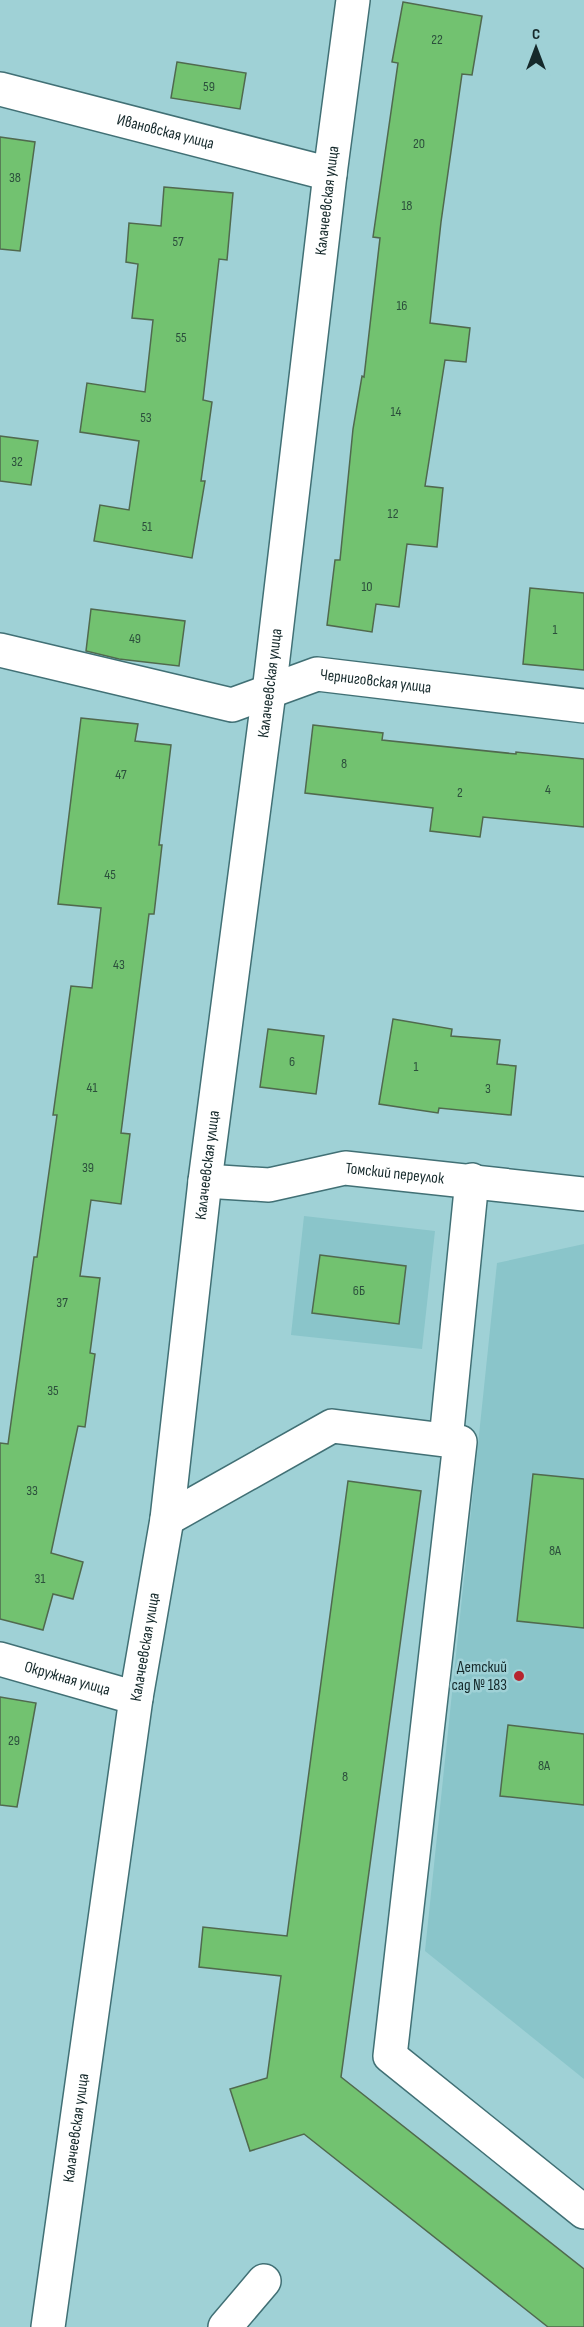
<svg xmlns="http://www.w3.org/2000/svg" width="584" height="2327" viewBox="0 0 584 2327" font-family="'Sofia Sans Condensed',sans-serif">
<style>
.built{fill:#8ac5ca}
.building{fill:#72c270;stroke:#50694e;stroke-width:1.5}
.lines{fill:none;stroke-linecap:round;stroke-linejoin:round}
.minor-casing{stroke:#417075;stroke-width:36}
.minor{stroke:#fff;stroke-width:33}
.poi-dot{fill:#b6252e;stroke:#9fd1d6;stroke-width:2}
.labels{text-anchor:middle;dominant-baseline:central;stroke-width:5;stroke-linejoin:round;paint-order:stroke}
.number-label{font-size:14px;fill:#2c4f3c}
.street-label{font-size:16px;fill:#15292b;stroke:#9fd1d6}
.poi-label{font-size:16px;fill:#15292b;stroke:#9fd1d6;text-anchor:end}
</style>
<rect width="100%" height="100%" fill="#9fd1d6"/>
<g class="built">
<polygon points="304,1216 435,1231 422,1349 291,1335"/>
<polygon points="584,1244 584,2079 425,1951 497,1263"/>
</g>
<g class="building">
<polygon points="403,2 482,16 472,75 462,74 441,222 430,323 470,328 466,362 445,360 425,486 443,488 437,547 407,544 399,607 376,604 372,632 327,625 335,560 340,560 353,429 362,376 364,377 380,238 373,237 398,63 392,62"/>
<polygon points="177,62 246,73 240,109 171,98"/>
<polygon points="0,137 35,142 20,251 0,249"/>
<polygon points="164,187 233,193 227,260 219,259 203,400 212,402 201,481 205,481 192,558 94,541 100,505 129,510 139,441 80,432 87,383 145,392 153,320 132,318 138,264 126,262 129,223 161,226"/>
<polygon points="0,436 38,441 31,485 0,481"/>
<polygon points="530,588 584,593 584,670 523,664"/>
<polygon points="91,609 185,621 179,666 119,659 86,651"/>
<polygon points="81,718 138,724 135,741 171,745 159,845 162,845 154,914 149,914 121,1133 130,1134 121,1204 91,1200 80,1276 100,1278 90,1353 95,1354 85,1427 78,1426 51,1553 83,1562 73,1599 53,1594 43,1630 0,1619 0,1443 8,1444 34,1257 37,1257 57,1115 53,1115 71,986 92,988 101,908 58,904"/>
<polygon points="313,725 383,733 382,740 516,754 516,752 584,759 584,827 483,817 480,837 430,831 433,808 305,793"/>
<polygon points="393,1019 452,1029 451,1036 500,1040 497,1064 516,1066 511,1115 439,1108 438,1113 379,1104"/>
<polygon points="268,1029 324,1036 316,1094 260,1087"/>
<polygon points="320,1255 406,1266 399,1324 312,1313"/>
<polygon points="533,1474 584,1479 584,1628 517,1621"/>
<polygon points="348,1481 421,1491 341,2077 584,2269 584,2327 548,2327 304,2134 250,2151 230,2089 267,2078 281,1976 199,1967 203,1927 287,1936"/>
<polygon points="0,1697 36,1703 17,1807 0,1805"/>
<polygon points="508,1725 584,1734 584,1805 500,1796"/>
</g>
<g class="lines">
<defs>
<g id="minor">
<path id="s1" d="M0,89L330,174"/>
<path id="s2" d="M0,650L232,705L317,674L584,706"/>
<path id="s3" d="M205,1181L269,1185L345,1168L584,1194"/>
<polyline points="446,1440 472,1180"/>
<polyline points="167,1519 332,1426 460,1442 390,2056 584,2212"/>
<path id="s4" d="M0,1659L136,1698"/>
<path id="s5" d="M48,2327L136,1698L167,1519L205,1181L269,692L330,174L353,0"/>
<polyline points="225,2327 264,2281"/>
</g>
</defs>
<use href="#minor" class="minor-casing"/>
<use href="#minor" class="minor"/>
</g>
<circle class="poi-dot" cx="519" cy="1676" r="6"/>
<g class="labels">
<g class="number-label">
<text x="437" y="39">22</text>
<text x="209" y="86">59</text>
<text x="419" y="143">20</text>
<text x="15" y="177">38</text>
<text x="407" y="205">18</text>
<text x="178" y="241">57</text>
<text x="402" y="305">16</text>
<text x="181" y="337">55</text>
<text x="396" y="411">14</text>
<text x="146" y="417">53</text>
<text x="17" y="461">32</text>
<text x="393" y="513">12</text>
<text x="147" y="526">51</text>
<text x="367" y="586">10</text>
<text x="555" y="629">1</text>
<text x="135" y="638">49</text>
<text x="344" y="763">8</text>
<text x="121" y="774">47</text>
<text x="548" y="789">4</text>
<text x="460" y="792">2</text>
<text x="110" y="874">45</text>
<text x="119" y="964">43</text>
<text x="292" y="1061">6</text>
<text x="416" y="1066">1</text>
<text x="92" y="1087">41</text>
<text x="488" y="1088">3</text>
<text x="88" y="1167">39</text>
<text x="359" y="1290">6Б</text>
<text x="62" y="1302">37</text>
<text x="53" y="1390">35</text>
<text x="32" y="1490">33</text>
<text x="555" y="1550">8А</text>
<text x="40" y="1578">31</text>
<text x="14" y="1740">29</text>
<text x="544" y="1765">8А</text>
<text x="345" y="1776">8</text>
</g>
<g class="street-label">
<text stroke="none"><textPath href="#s1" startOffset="171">Ивановская улица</textPath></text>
<text stroke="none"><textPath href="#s5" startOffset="2145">Калачеевская улица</textPath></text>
<text stroke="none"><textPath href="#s2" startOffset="388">Черниговская улица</textPath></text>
<text stroke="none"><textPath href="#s5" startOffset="1659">Калачеевская улица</textPath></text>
<text stroke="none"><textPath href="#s5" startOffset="1173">Калачеевская улица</textPath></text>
<text stroke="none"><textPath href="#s3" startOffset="192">Томский переулок</textPath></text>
<text stroke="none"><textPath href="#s5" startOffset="687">Калачеевская улица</textPath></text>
<text stroke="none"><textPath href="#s4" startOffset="70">Окружная улица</textPath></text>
<text stroke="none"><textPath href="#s5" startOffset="201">Калачеевская улица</textPath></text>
</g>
<g class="poi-label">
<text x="507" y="1667">Детский<tspan x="507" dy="18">сад № 183</tspan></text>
</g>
</g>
<g transform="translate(536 48)" stroke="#9fd1d6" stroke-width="4.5" paint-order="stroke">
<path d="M0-4.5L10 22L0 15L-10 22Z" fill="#15292b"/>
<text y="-9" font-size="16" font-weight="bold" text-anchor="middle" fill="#15292b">С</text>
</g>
</svg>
